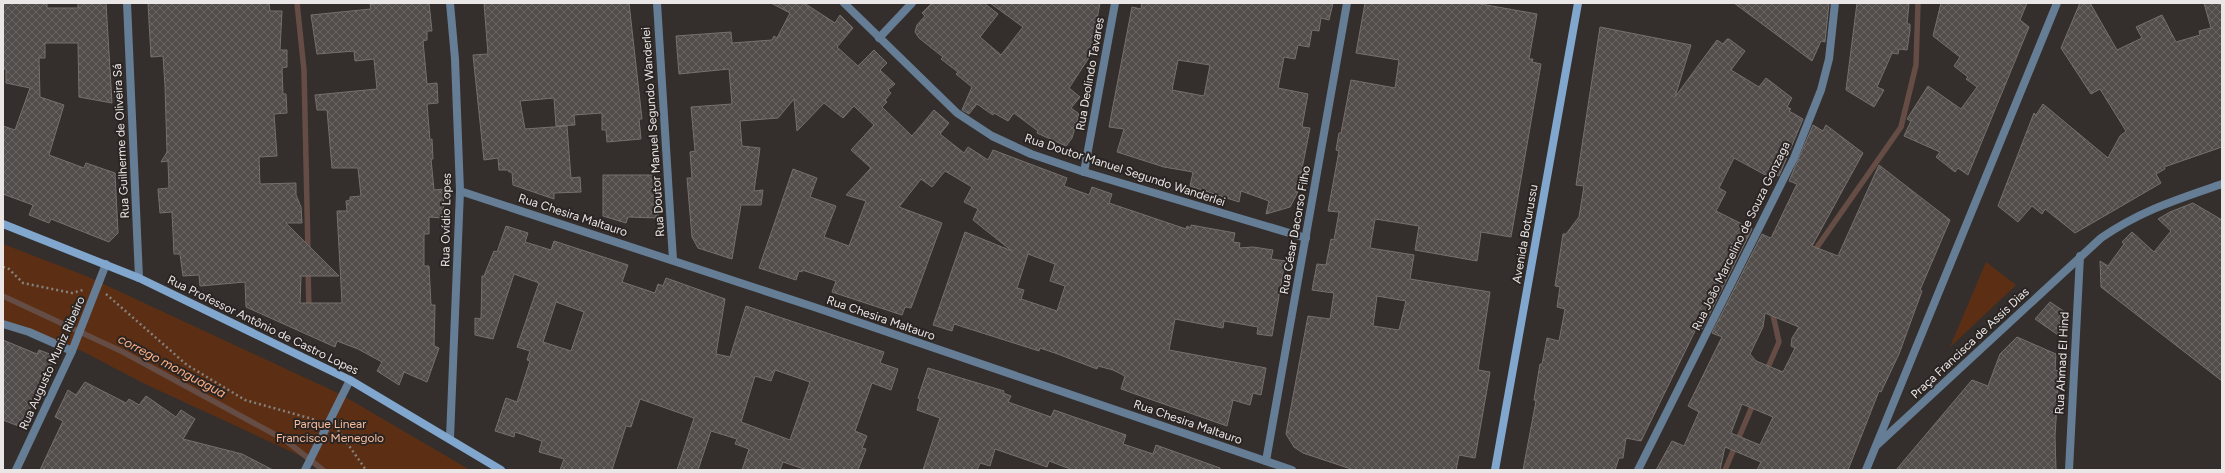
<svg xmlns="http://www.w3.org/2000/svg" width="2225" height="473" viewBox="0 0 2225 473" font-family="Figtree,sans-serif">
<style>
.green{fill:#5c2f14}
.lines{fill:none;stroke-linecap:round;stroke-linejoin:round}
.stream{stroke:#654d45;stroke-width:5.5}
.building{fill:url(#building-cross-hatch);stroke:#76706d;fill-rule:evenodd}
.path{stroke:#85817f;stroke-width:2.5;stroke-dasharray:2 3;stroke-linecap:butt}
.minor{stroke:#657d95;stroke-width:8}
.secondary{stroke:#81a7cf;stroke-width:8}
.labels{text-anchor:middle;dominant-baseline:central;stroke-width:4;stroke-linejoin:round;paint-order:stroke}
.street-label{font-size:12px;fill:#eae6e5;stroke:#2a2523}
.park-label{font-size:12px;fill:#f8bc9d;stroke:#2a2523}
.water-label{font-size:13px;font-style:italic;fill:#fcae84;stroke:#2a2523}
</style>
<defs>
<pattern id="building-cross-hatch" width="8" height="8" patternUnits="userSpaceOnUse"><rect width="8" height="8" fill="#524d4a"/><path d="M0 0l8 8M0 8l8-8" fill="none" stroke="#6b6764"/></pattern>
</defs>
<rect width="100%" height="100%" fill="#342f2d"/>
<g class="green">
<polygon points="3,244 86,276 342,395 470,470 322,470 305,458 143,383 82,351 15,324 3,324"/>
<polygon points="1986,262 2016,285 1950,347"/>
</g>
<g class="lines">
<g class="stream">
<polyline points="297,3 304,70 308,252"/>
<polyline points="1813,253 1901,127 1916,65 1918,3"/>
<polyline points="308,269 309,310"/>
<polyline points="3,296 123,352 285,440 323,470"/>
<polyline points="1766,372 1779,342 1773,315 1775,310"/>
<polyline points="1725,470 1754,402"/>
</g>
</g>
<g class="building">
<polygon points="3,3 47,3 47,8 78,8 78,3 106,3 112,103 79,97 78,43 45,43 45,58 39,58 40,97 64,105 49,155 84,168 86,163 115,173 118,233 109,242 51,219 49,223 29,215 33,205 3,194 3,126 15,130 30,88 6,83 6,69 3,69"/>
<polygon points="148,3 269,3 270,11 282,11 280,50 287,50 287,67 282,68 283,94 286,94 287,113 274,114 277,156 259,157 260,184 296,183 296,195 301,207 302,223 286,223 339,276 301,276 300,303 342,303 337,211 347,211 346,201 350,200 350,197 361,196 358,168 332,168 327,110 317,110 315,95 377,89 374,59 355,61 354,51 317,54 311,15 371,9 370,4 429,3 432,31 427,31 427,40 423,41 427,84 437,83 438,103 427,104 430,140 432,139 433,159 431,159 434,190 444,189 443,218 429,217 429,234 424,234 424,266 429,266 431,305 435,305 434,346 439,348 427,382 404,372 399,385 377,371 382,362 358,349 337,341 335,347 246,307 245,282 200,286 199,275 183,276 180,254 174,254 172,212 160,213 158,189 169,188 168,161 161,162 167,152 165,86 163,56 151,57"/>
<polygon points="484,3 629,3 642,119 639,119 641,139 607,142 606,130 602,130 602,113 574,115 575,125 556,126 554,98 520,101 525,129 567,126 571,178 580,177 581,192 554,193 554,199 513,185 512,172 509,172 508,170 499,170 498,158 484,160 473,55 488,54"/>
<path d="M771,3H804L835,23L840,15L853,28L837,47L858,66L874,50L887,63L880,70L895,84L888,90L891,93L885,100L887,102L882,107L912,136L934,110L949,123L940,134L964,153L968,147L988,160L993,150L1067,178L1064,186L1089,195L1092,187L1112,194L1109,203L1186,229L1187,226L1191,228V225L1235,233L1233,242L1240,243L1239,248L1253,247L1273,250L1271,259L1285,261L1272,336L1257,334L1258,327L1224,321L1223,328L1175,319L1169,350L1266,368L1261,395L1253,393L1250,405L1233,400L1227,426L1121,389L1125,376L1113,370L1098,366L1097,369L1055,353L1040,348L1039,351L954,324L952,331L933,325L965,232L1012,251L973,220L978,209L964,202L972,187L945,171L932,187L921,179L899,207L942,223L911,308L905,307L902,315L832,292L836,281L802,270V272L799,271L796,280L759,268L793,169L817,178L810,197L836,206L824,237L849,246L866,201L846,195L871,168L851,150L874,125L854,106L843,118L824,103L797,131L794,99L778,118L740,121L742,146L760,148L754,191L763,190L761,205H741L732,259L698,248L692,237L687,178H692L690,152L695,151L691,107L732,104L729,69L679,74L676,36L731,32L732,43L772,40L774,36L777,38L790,13ZM1028,254L1055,264L1050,281L1065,286L1057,311L1021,299L1024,290L1017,288Z"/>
<polygon points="932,3 984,3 998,14 980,37 1001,55 1023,27 990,3 1100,3 1090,56 1069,88 1080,97 1071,108 1079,114 1072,138 1066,146 1037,133 1038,131 1014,113 1008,121 994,113 993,115 977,104 969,114 962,110 972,87 956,74 958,72 941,59 943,57 919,38 915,32 917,25 925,16 922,13"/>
<path d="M1142,3H1333L1329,20L1321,18L1319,31L1312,30L1309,47L1298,45L1295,59L1284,57L1278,88L1308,94L1302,127L1310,128L1297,194L1290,207L1266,214L1269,201L1241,191L1239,202L1190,186L1193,172L1164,167L1117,152L1124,129L1109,127L1132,7L1141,9ZM1178,60L1210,65L1204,96L1172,90Z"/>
<path d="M1365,3H1475L1537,14L1529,59H1533L1532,62L1541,64L1511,237L1481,232L1477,261L1415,250L1419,226L1375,219L1370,248L1414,255L1410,279L1490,292L1478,370L1490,372L1475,458L1459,455L1456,470H1354L1303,453L1294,447L1286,434L1308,316L1330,319L1334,293L1312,290L1317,264L1326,265L1331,239L1334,240L1339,212L1328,211L1339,151L1336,150L1339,133H1341L1351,80L1395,88L1399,60L1356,53ZM1377,296L1406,301L1399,330L1373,326Z"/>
<polygon points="1734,3 1829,3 1825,42 1821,41 1812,61"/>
<polygon points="1857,3 1909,3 1907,24 1910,24 1910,30 1907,50 1899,49 1898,54 1892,53 1877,87 1884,90 1874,107 1846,90"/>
<polygon points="1941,3 2027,3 2020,20 2029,27 1968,175 1958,168 1955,172 1936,157 1940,152 1904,136 1911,121 1907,119 1928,86 1961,109 1977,87 1966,79 1968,77 1954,66 1960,57 1933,36"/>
<polygon points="2080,3 2090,3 2117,50 2142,38 2136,27 2162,15 2176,42 2200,35 2199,31 2211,28 2204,3 2222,3 2222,147 2164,167 2165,169 2156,174 2161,183 2075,233 2045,209 2042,214 2032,206 2018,222 1998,206 2034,113 2036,115 2043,104 2108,158 2120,136 2126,131 2100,89 2091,94 2061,48"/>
<polygon points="1600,27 1691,45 1675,97 1717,40 1723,44 1727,39 1729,39 1745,51 1731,70 1759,87 1766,78 1792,98 1787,107 1791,109 1789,111 1803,119 1779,176 1773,174 1771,178 1734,158 1719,188 1726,192 1716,211 1752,229 1702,329 1697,327 1641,441 1626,438 1623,458 1619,458 1615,470 1523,470 1536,401 1534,400 1540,364 1542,364 1547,338 1559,341 1565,309 1557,307 1560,287 1555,286 1563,234 1566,234 1579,217 1584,186 1576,185"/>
<path d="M1813,125L1823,131L1826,125L1863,153L1812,246L1838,256L1879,165L1950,220L1920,290L1922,291L1899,354L1881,392L1879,391L1848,470H1757L1761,462L1725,447L1720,470H1656L1672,441L1684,446L1699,412L1688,406L1722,337L1712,333L1762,234L1770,238L1772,236L1797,184L1789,181ZM1765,313L1799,327L1792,338L1791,346L1795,348L1783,372L1756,361L1750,354L1763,327ZM1742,404L1773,417L1760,445L1731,433Z"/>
<polygon points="603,175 655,175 659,218 628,217 626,223 603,216"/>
<polygon points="2193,203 2222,220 2222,381 2101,287 2100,261 2108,266 2124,244 2122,242 2132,232 2154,252 2171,231 2158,219 2170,212"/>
<path d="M506,226L528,233L525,242L551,250L554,241L628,265L622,282L655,293L658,284L663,286L666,278L725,299L716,354L730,357L746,306L884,352L880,363L898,369L891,390L872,383L855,431L867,436L862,448L866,449L858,470H807L783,462L780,470H742L749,449L735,444L737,439L711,431L698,470H677L694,418L640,399L631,427L626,426L612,470H560L564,459L539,452L542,441L515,432L514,437L495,431L506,398L517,402L530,361L527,360L530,351L517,347L539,283L514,274L493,339L475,335V318L481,319L482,276H484L494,251L497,252ZM556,302L584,312L571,351L543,342ZM775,370L810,382L790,440L741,422L755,376L771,381Z"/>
<polygon points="2050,302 2068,314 2061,337 2035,319"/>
<polygon points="2017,337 2056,354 2055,370 2059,371 2055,436 2056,470 1896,470 1972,380 1988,386 2000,354"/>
<polygon points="3,340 37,354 39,350 55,356 21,427 3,420"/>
<polygon points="928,368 1004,391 1003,393 1011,396 1008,402 1051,417 1054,410 1126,435 1123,444 1153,454 1156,445 1220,468 1220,470 1073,470 1049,461 1047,467 995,449 990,466 980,463 977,470 923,470 940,418 917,410 920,399 918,398"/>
<polygon points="85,382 126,403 129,399 139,405 146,396 176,417 181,410 195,419 183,439 242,454 273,470 40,470 63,421 55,417 68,390 76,395"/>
</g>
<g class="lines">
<g class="path">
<polyline points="3,267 9,269 23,283 72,293 83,290"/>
<polyline points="106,294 187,365 245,400 316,420"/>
<polyline points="338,430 366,470"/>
</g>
<g class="minor">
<polyline points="127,3 139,278"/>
<polyline points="657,3 673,260"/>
<polyline points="844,3 957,113 992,136 1031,154 1084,172 1306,238"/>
<polyline points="879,38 912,3"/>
<polyline points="1084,172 1115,3"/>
<polyline points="460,191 814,307 1292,470"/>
<polyline points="3,324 29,332 72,351"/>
<polyline points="450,438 460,191 455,59 450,3"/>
<path d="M1877,445L2101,238C2142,210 2176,200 2222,184"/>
<polyline points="1266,461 1347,3"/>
<polyline points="16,470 72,351 106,264"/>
<polyline points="305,470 350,380"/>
<polyline points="1638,470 1794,158 1821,90 1829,59 1835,3"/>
<polyline points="1866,470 2057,3"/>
<polyline points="2069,470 2080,256"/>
</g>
<g class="secondary">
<polyline points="3,224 139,278 350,380 501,470"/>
<polyline points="1495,470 1578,3"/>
</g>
</g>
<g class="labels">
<g class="street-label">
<text transform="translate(1090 74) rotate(-80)">Rua Deolindo Tavares</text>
<text transform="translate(653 132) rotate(-94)">Rua Doutor Manuel Segundo Wanderlei</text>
<text transform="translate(121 141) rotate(-93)">Rua Guilherme de Oliveira Sá</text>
<text transform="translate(1125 170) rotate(18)">Rua Doutor Manuel Segundo Wanderlei</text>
<text transform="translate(573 215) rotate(18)">Rua Chesira Maltauro</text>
<text transform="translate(446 220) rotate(-89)">Rua Ovídio Lopes</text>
<text transform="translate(1295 230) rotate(-80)">Rua César Dacorso Filho</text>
<text transform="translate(1525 234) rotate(-80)">Avenida Boturussu</text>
<text transform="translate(1741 236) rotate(-64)">Rua João Marcelino de Souza Gonzaga</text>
<text transform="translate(881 318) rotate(19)">Rua Chesira Maltauro</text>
<text transform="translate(263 325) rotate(26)">Rua Professor Antônio de Castro Lopes</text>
<text transform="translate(1970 343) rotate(-43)">Praça Francisca de Assis Dias</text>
<text transform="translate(52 363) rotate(-66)">Rua Augusto Muniz Ribeiro</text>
<text transform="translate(2062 363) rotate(-87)">Rua Ahmad El Hind</text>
<text transform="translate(1188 422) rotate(19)">Rua Chesira Maltauro</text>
</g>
<g class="park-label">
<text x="330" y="424">Parque Linear<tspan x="330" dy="14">Francisco Menegolo</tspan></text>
</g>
<g class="water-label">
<text transform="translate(172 366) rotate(28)">corrego monguagua</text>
</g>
</g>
<rect width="2225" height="473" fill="none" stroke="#eae6e5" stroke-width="8"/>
</svg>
